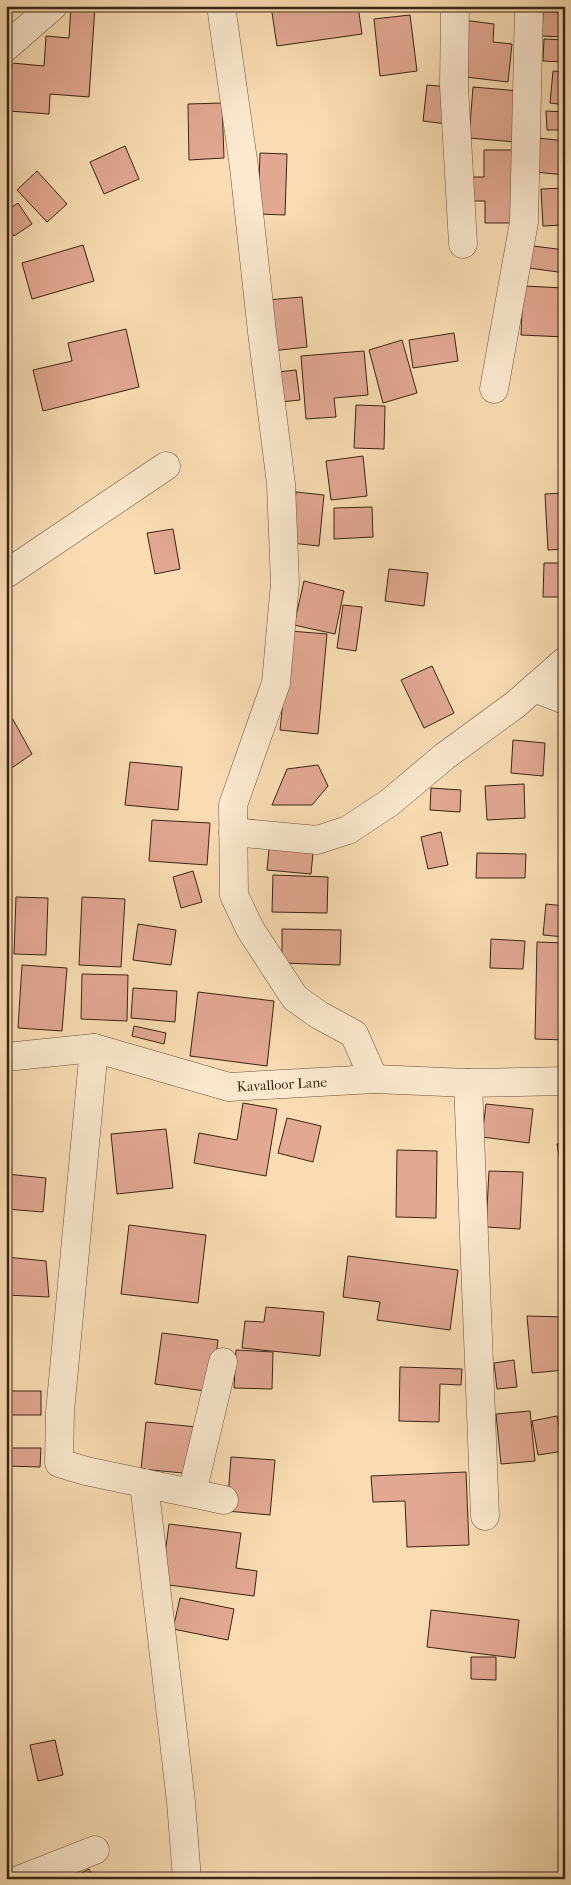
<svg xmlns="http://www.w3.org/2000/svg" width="571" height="1885" viewBox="0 0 571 1885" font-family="'IM FELL French Canon',serif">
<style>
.building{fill:#e2a892;stroke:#3a2412}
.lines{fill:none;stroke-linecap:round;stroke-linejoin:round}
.minor-casing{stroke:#6a523a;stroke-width:29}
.minor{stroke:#fbe8ce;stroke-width:28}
.labels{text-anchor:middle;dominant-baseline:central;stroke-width:5;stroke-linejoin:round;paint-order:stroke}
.street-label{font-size:14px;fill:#3a2412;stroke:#fbe8ce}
</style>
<rect width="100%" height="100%" fill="#f9dcb3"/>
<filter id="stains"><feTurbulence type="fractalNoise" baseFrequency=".004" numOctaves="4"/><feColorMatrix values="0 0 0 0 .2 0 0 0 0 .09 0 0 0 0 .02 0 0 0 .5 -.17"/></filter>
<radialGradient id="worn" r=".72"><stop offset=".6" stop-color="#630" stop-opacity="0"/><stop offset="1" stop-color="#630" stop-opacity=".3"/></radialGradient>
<g class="building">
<polygon points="71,6 95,6 89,97 50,94 49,114 9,111 12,63 44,66 46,36 69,38"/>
<polygon points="271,6 358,6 362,34 277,46"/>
<polygon points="543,12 565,13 565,37 542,36"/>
<polygon points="410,15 417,71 380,76 374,19"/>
<polygon points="463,20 494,24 493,42 512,44 508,82 457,76"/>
<polygon points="544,39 565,40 565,62 543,61"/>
<polygon points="553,71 565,72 565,105 550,103"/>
<polygon points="427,85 450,87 447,124 423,121"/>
<polygon points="473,87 520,91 516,142 469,138"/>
<polygon points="222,103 224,158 189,160 188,104"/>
<polygon points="546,111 565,112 565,130 547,130"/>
<polygon points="539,138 565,141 565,175 535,172"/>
<polygon points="125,146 139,179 104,194 90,162"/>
<polygon points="484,150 519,150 518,223 485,223 485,201 465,201 465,177 484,177"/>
<polygon points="260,153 287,154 285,215 258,214"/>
<polygon points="37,171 67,204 47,222 17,190"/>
<polygon points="565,188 565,225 543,226 541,189"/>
<polygon points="18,203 32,224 14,236 6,224 6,211"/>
<polygon points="83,245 94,281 32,299 22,263"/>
<polygon points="533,246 565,250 565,273 529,268"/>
<polygon points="523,286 565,288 565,337 521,335"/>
<polygon points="302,297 307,347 272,351 267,300"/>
<polygon points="126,329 139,387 43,411 33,370 72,361 68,343"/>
<polygon points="454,333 458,361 413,368 409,340"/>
<polygon points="402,340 417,393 383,403 369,350"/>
<polygon points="364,351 368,395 334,398 336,417 306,419 301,356"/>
<polygon points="296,370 300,400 281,402 278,372"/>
<polygon points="356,405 385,406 384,449 354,448"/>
<polygon points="363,456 367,496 331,500 326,461"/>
<polygon points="296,492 324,495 319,546 291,543"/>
<polygon points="565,493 565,549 548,550 545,494"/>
<polygon points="372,507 373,537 334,539 334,508"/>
<polygon points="173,529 180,569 155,574 147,533"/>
<polygon points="544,563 563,563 563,597 543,597"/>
<polygon points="389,569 428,573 424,606 385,601"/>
<polygon points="304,581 344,591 335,634 294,625"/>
<polygon points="343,605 362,607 356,651 337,648"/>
<polygon points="290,631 327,634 318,734 280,730"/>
<polygon points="432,666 454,713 424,728 401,680"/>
<polygon points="6,707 32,754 6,772"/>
<polygon points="513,740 545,743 543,776 511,773"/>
<polygon points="130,762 182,767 178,810 125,805"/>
<polygon points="318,765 328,786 312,805 272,805 287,769"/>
<polygon points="524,784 525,818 487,820 485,786"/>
<polygon points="431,788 461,790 460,812 430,810"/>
<polygon points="152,820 210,823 207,865 149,861"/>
<polygon points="441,832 448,865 428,869 421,837"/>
<polygon points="270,838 314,842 311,874 267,870"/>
<polygon points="477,853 526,854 525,878 476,878"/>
<polygon points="193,871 202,902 181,908 173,877"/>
<polygon points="273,875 328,877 327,913 272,912"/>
<polygon points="16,897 48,898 46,955 14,954"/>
<polygon points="82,897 125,899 121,967 79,965"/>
<polygon points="546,904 565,906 565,937 543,935"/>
<polygon points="138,924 176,930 171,965 133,960"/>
<polygon points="282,929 341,930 340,965 282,963"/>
<polygon points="491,939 525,941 523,969 490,968"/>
<polygon points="537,942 565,943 565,1040 535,1039"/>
<polygon points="22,965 67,968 62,1031 18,1028"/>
<polygon points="82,974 128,975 127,1021 81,1019"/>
<polygon points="133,988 177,991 175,1022 131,1018"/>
<polygon points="198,992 274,1001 267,1066 190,1056"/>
<polygon points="134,1026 166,1033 164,1044 132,1036"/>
<polygon points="243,1103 277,1109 266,1176 194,1163 199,1133 237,1140"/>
<polygon points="486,1104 533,1109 529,1143 482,1137"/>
<polygon points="287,1118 321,1126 313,1162 278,1153"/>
<polygon points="166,1129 173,1188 117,1194 111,1134"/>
<polygon points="565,1143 565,1178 563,1178 557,1144"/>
<polygon points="397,1150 437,1151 436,1218 396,1217"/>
<polygon points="489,1171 523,1172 520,1229 486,1227"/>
<polygon points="6,1174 46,1178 43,1212 6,1209"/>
<polygon points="129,1225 206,1235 198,1303 121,1294"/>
<polygon points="348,1256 458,1270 450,1330 377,1320 380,1302 343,1297"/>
<polygon points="6,1257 46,1261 49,1297 6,1295"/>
<polygon points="266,1307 324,1312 320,1356 242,1348 245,1321 264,1322"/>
<polygon points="527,1316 565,1317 565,1370 532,1373"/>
<polygon points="162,1333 218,1340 212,1392 155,1384"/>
<polygon points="236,1350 273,1352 272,1389 234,1388"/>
<polygon points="514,1360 517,1387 497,1389 494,1363"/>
<polygon points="400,1367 462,1369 461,1385 440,1384 439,1422 399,1421"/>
<rect x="6" y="1391" width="35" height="24"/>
<polygon points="530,1411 535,1461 501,1464 496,1414"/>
<polygon points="557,1416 564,1451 538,1455 532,1421"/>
<polygon points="146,1422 197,1427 193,1474 141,1469"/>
<polygon points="7,1448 41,1448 40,1467 6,1466"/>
<polygon points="231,1457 275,1460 270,1515 227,1511"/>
<polygon points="466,1472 469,1545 407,1547 405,1501 373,1502 371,1476"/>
<polygon points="169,1524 241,1533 236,1568 257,1571 254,1596 161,1584"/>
<polygon points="180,1598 234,1609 228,1640 173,1629"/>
<polygon points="431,1610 519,1620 515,1658 427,1647"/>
<polygon points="471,1657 496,1657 496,1680 471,1679"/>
<polygon points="55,1740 63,1775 38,1781 30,1745"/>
<polygon points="89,1869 94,1879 70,1879"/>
</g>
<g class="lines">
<defs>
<g id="minor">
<polyline points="221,6 244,167 262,332 281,484 285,583 276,683 233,805 234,895 250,929 295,998 319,1015 354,1034 374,1079"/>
<polyline points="455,6 454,86 463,244"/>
<polyline points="6,47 53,6"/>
<polyline points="494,389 524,222 529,6"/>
<polyline points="6,574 166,466"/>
<polyline points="534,688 565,700"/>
<polyline points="233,832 317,840 348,830 389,803 445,756 516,704 565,661"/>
<polyline points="94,1048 60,1412 59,1463 86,1471 224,1500"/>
<path id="s1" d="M6,1057L94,1048L229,1087L374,1079L468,1083L565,1081"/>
<polyline points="468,1083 485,1516"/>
<polyline points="144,1483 181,1802 187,1879"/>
<polyline points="192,1493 223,1362"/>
<polyline points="21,1879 95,1850"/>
</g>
</defs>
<use href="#minor" class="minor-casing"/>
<use href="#minor" class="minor"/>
</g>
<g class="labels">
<g class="street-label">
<text stroke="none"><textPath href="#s1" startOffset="282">Kavalloor Lane</textPath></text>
</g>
</g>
<rect width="571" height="1885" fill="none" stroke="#f9dcb3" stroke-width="25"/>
<rect x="8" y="8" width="556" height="1870" fill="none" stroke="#3a2412" stroke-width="2.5"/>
<rect x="12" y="12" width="546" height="1860" fill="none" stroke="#3a2412"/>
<rect width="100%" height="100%" filter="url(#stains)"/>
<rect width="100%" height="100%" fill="url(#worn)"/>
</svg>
